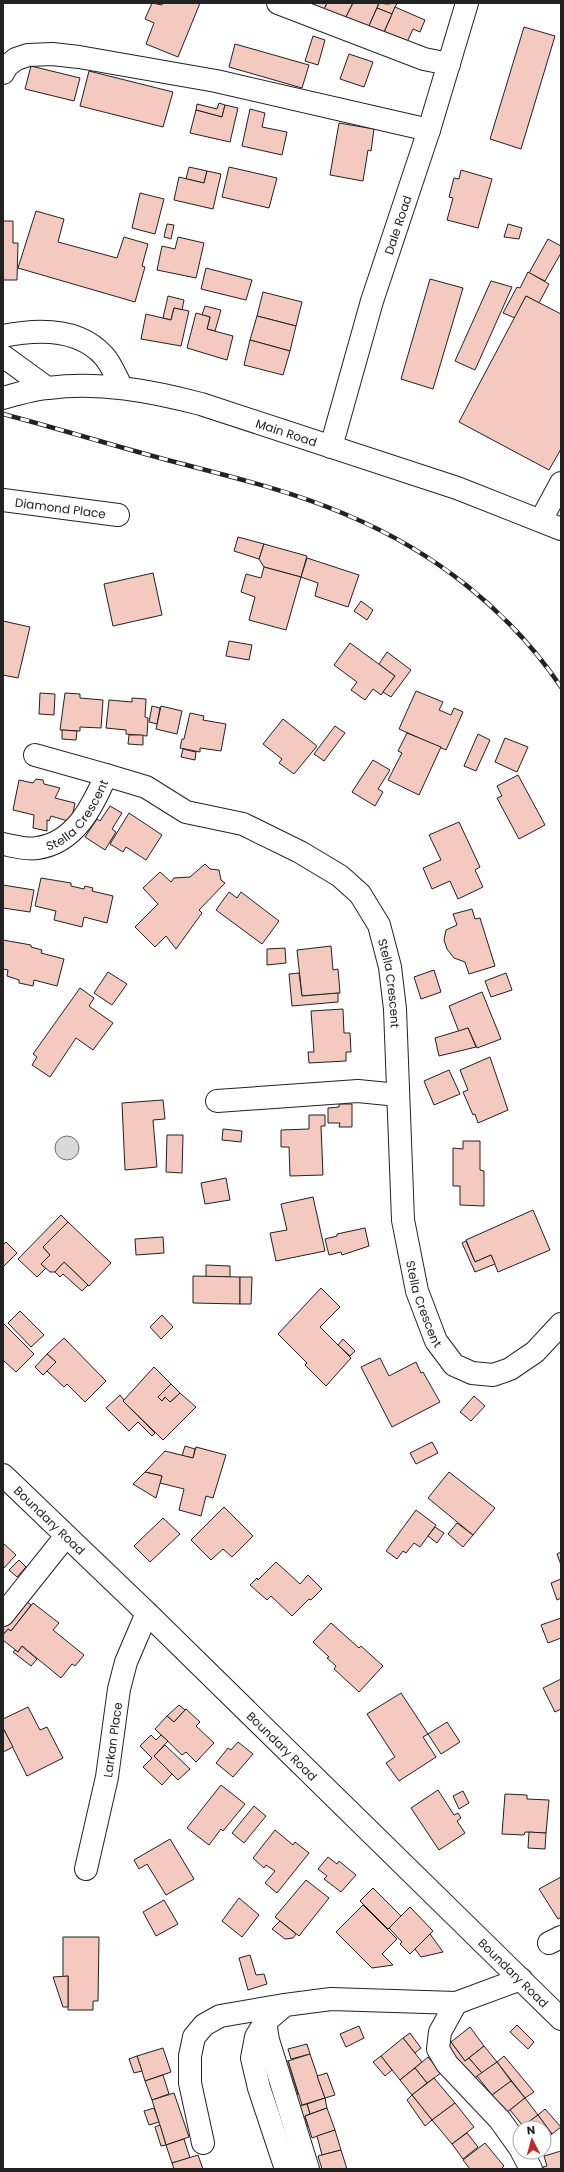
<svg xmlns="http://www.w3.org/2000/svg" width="564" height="2172" viewBox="0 0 564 2172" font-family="Poppins,sans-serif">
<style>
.water{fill:#d9d9d9;stroke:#6f6f6f}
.building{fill:#f3c9c0;stroke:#222}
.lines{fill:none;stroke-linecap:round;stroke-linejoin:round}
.minor-casing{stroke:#222;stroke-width:24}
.major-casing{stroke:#222;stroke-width:24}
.minor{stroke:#fff;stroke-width:22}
.major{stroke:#fff;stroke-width:22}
.rail-casing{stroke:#222;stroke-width:4.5}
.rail{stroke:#fff;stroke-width:3;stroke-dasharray:9;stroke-linecap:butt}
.labels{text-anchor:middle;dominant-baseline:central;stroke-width:3;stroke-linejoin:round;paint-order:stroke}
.street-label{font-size:12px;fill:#222;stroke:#fff}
</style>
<rect width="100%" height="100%" fill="#fff"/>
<circle class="water" cx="67" cy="1148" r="12"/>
<g class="building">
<polygon points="152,3 162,5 162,3 200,3 178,57 146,44 154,23 145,19"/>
<polygon points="309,3 327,3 324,10"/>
<polygon points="327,3 353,3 343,23 322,14"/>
<polygon points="353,3 379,3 366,33 343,23"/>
<polygon points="379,3 387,4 397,3 392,14 377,8"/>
<polygon points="395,7 425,20 420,32 413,29 404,49 381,39"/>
<polygon points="377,8 392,14 383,34 368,28"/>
<polygon points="524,27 555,36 521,149 490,139"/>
<polygon points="313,36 325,40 318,65 305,61"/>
<polygon points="235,44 309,65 302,88 229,67"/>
<polygon points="349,54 373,62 364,87 340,79"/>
<polygon points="31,66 80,78 74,101 25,89"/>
<polygon points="89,71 173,92 163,127 80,106"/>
<polygon points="219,103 225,105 222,117 196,110 197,104 217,109"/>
<polygon points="225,105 238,108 230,142 190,133 196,110 222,117"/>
<polygon points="250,109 265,113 262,127 287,132 282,155 242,146"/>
<polygon points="339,123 374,129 371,151 368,150 363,181 330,175"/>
<polygon points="189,167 207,171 204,183 186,179"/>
<polygon points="229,167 277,178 269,208 222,197"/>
<polygon points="461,170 492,179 478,228 447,220 453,198 449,197 454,178 459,179"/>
<polygon points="207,171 221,174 213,209 174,200 179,177 204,183"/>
<polygon points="140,193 164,199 155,234 132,228"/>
<polygon points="36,211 64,219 58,242 117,258 124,237 148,244 142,266 145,267 135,302 18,268"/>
<polygon points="3,221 13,221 13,243 18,243 17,280 3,280"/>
<polygon points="167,224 174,225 171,239 164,237"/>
<polygon points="508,224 522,228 519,239 504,237"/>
<polygon points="178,237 204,243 196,278 157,270 162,246 175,249"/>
<polygon points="548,239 561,246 561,253 545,281 529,273"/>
<polygon points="206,268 252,280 246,300 201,289"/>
<polygon points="528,272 549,284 539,303 526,296 515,318 503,313 517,287 520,288"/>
<polygon points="430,279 463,288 433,389 401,379"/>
<polygon points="491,281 512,287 475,370 455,361"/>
<polygon points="263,292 302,302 296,326 257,316"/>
<polygon points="168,296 184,300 182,310 174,308 171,320 163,318"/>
<polygon points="526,296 561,314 561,449 549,470 459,422"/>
<polygon points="205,306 221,310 215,331 207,329 210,317 202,315"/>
<polygon points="174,308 189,311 181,346 141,339 146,314 171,320"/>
<polygon points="196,313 210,317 207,329 233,336 227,360 187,348"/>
<polygon points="257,316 296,326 290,351 250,340"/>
<polygon points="250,340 290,351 283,375 244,365"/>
<polygon points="238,537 264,544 259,559 234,551"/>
<polygon points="264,544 307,556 301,577 264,567 259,559"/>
<polygon points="307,558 359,575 348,607 315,596 318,583 301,577"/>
<polygon points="264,567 301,577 286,630 249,620 255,597 241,592 246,574 261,578"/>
<polygon points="153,573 162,615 113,626 104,584"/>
<polygon points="361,601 373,610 367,620 354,611"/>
<polygon points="3,621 30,627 18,678 3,675"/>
<polygon points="229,641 252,645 249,660 226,656"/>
<polygon points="350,643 395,676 381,695 373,689 365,700 351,690 357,682 334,665"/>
<polygon points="387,652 411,670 391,697 383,692 395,676 379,664"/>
<polygon points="416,691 443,702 439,710 451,715 454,708 463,712 446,750 399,729"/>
<polygon points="40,693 55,694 54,715 39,714"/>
<polygon points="65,693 80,694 80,698 103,700 101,728 80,727 80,731 60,730"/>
<polygon points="132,698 146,699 145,717 148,718 147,736 126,734 126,730 106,728 109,700 132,702"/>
<polygon points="152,706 160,708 157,724 149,722"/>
<polygon points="161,706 182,711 177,734 156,729"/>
<polygon points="190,713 204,716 203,720 226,724 221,751 200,748 200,752 180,748 182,739 184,739"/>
<polygon points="283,719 317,746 294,774 279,763 282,759 263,744"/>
<polygon points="335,726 345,733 324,761 314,754"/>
<polygon points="62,730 77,731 76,740 62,739"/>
<polygon points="407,733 441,747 419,795 388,780 402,753 398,751"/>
<polygon points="478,734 490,740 476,771 464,766"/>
<polygon points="129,735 143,735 143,745 128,744"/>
<polygon points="505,738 528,747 517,772 495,762"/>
<polygon points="183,749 196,752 195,760 181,757"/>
<polygon points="373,760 390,770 378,789 383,792 375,806 352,792"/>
<polygon points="518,775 545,825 519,839 497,798 502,796 497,786"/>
<polygon points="36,779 43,780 44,784 60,788 55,798 75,803 71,822 51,816 49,821 47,820 47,831 33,828 34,815 13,810 19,780 33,783"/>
<polygon points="110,806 122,813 112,829 116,832 105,850 85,837 97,819 100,821"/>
<polygon points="129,813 162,835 146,860 126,847 123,852 110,844"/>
<polygon points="459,822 480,867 475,870 483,887 458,899 450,881 432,889 423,868 441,860 429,835"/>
<polygon points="205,864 210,869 219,870 221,880 225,883 199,910 202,913 176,949 166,936 155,947 135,927 158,904 143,888 160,872 171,882 174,878 190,877"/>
<polygon points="41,878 71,883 71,886 84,889 85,886 93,888 92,891 113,896 107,923 84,917 82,927 54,920 56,911 35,906"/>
<polygon points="3,885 34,890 30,912 3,908"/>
<polygon points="229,892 237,898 241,892 279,921 262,944 216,910"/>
<polygon points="472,909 475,919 480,918 495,966 469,974 465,962 454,958 447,949 444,940 446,930 457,925 453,914"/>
<polygon points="3,940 31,945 31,947 42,950 41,953 64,959 57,986 34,980 33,986 19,983 19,980 7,976 8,970 3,969"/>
<polygon points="331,946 333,970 338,969 340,993 302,996 297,950"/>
<polygon points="285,948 286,963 267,965 267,949"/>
<polygon points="434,970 441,992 421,999 414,977"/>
<polygon points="108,972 127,984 112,1005 94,993"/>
<polygon points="299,973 302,996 338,993 338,1002 292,1006 289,974"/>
<polygon points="506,973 512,990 491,997 485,981"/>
<polygon points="80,988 94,998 89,1006 113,1023 93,1050 76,1038 50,1077 32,1065 37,1057 33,1054"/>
<polygon points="482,992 501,1039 477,1048 468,1028 459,1032 449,1006"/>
<polygon points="343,1009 344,1033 350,1033 351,1052 346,1052 346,1061 309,1063 308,1052 314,1052 311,1011"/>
<polygon points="468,1028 476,1047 439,1056 435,1038"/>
<polygon points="490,1057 508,1110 478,1123 475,1114 473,1115 463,1092 468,1090 460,1070"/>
<polygon points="449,1070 460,1094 434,1105 424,1081"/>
<polygon points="163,1100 165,1119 153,1120 157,1167 125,1170 122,1103"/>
<polygon points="339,1104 352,1104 352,1127 339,1127 340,1123 328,1123 328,1108 339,1107"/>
<polygon points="309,1115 325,1115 325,1126 321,1126 323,1175 290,1176 289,1147 281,1147 281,1130 309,1129"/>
<polygon points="223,1129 242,1131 241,1142 222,1140"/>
<polygon points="167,1135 183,1135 182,1173 166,1172"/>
<polygon points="463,1141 480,1141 480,1170 484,1171 484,1206 460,1205 460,1186 453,1186 453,1148 463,1149"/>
<polygon points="226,1178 230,1200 205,1204 201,1183"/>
<polygon points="313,1197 325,1251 276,1261 270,1233 287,1230 281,1204"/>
<polygon points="533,1210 550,1250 498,1272 491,1255 475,1262 466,1240"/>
<polygon points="61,1215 68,1222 43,1247 50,1255 41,1264 46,1268 37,1277 18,1259"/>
<polygon points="68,1222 111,1263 89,1286 64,1262 55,1272 50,1272 41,1264 50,1255 43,1247"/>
<polygon points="365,1228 369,1246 342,1255 341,1252 329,1255 325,1239 337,1236 337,1234"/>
<polygon points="163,1237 164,1253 136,1255 135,1239"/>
<polygon points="466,1241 475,1262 491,1255 495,1264 475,1272 462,1243"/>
<polygon points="6,1242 17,1253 3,1267 3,1245"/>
<polygon points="64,1262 88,1285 82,1291 63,1274 60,1277 55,1272"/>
<polygon points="206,1265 230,1266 230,1277 206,1277"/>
<polygon points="193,1276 240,1277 240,1304 193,1303"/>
<polygon points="240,1277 252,1277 251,1304 240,1304"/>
<polygon points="321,1288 340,1307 320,1327 351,1358 326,1386 305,1365 307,1363 278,1334"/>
<polygon points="20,1311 44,1335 31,1347 8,1323"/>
<polygon points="162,1315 173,1327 161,1339 150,1327"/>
<polygon points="3,1323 34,1354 16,1372 3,1360"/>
<polygon points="64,1338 106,1381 85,1402 67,1384 64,1387 47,1371 56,1362 47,1354"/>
<polygon points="343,1339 355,1351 350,1356 338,1345"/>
<polygon points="47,1354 56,1362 43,1375 35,1367"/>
<polygon points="380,1358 389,1376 416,1362 421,1373 423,1372 440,1402 392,1427 361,1367"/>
<polygon points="154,1367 171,1384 158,1397 162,1401 165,1397 170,1402 180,1393 196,1407 163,1440 123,1401"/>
<polygon points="171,1384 180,1393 170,1402 165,1397 162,1401 158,1397"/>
<polygon points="120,1395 124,1400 123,1401 155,1433 152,1436 138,1422 129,1431 106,1408"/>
<polygon points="474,1396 485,1406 471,1421 460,1412"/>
<polygon points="432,1442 438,1453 416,1464 410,1453"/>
<polygon points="185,1446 195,1449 193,1458 182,1456"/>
<polygon points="196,1447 226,1455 213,1498 206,1496 201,1516 179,1510 184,1489 160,1483 162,1476 145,1472 165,1451 193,1458"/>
<polygon points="145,1472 162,1476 156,1498 133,1484"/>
<polygon points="449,1472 495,1508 473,1535 428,1498"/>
<polygon points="224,1507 253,1536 232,1557 223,1549 211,1560 191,1540"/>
<polygon points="416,1510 436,1525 420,1547 414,1543 406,1553 403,1551 397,1559 386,1551"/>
<polygon points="163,1518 180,1534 150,1562 134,1546"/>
<polygon points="457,1523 473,1535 463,1547 448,1534"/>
<polygon points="435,1527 444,1533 437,1543 428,1536"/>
<polygon points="3,1543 16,1555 3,1569"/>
<polygon points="561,1552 561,1565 557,1554"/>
<polygon points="19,1560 26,1567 17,1577 9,1570"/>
<polygon points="276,1562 300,1584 308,1575 322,1589 311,1600 309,1599 292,1616 271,1596 267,1600 250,1585 257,1578 258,1580"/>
<polygon points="561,1579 561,1598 557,1600 551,1583"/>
<polygon points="24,1600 31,1605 11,1631 8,1629 3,1635 3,1625"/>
<polygon points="33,1603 59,1623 53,1630 84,1655 75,1666 72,1664 61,1678 22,1646 18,1652 3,1640 3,1635 8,1629 11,1631"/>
<polygon points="561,1618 561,1638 548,1643 541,1625"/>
<polygon points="331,1623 359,1648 361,1646 383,1666 359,1692 334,1669 336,1666 327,1658 329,1657 313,1642"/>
<polygon points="22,1646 37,1659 31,1666 13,1652 15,1650 18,1652"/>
<polygon points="561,1679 561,1709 555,1712 543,1688"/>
<polygon points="401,1693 428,1734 423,1737 436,1757 399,1781 386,1763 395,1757 367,1714"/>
<polygon points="179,1705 185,1710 174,1722 167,1716"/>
<polygon points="28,1707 40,1730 47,1727 63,1758 27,1776 3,1728 3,1719"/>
<polygon points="186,1709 200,1722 196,1726 214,1743 196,1762 186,1752 182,1755 155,1729 167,1716 174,1722"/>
<polygon points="447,1722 460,1742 441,1754 428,1734"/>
<polygon points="3,1728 13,1747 3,1752"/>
<polygon points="151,1735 156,1740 161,1735 168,1741 154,1756 172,1774 162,1785 143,1767 152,1758 140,1746"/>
<polygon points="238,1742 253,1754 233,1777 216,1763 228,1748 231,1750"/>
<polygon points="165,1745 190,1769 178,1780 154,1756"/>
<polygon points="221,1785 245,1804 223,1831 221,1829 209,1845 187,1828"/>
<polygon points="438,1790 454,1815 458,1813 461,1818 457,1821 465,1833 439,1850 411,1808"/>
<polygon points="463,1791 469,1803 459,1809 453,1796"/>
<polygon points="505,1794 527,1795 527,1799 549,1800 546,1833 525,1832 524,1835 502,1834"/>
<polygon points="254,1806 266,1816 244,1843 232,1833"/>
<polygon points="275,1830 293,1845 295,1842 309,1853 277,1893 265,1883 275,1871 266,1865 264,1868 253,1858"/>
<polygon points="529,1832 546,1833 545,1849 528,1848"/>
<polygon points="170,1839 194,1879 166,1895 147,1864 139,1869 134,1860"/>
<polygon points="328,1857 337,1864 339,1861 356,1875 341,1892 324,1879 327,1876 318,1869"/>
<polygon points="561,1877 561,1917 558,1919 539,1889"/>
<polygon points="306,1880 329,1898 299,1936 275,1917"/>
<polygon points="373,1888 401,1916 388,1929 360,1901"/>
<polygon points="239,1898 259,1915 242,1937 222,1921"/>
<polygon points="164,1900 178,1924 156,1936 143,1912"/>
<polygon points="363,1905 397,1939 382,1954 393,1965 372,1968 336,1932"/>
<polygon points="410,1907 433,1931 410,1954 400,1944 402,1942 389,1928"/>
<polygon points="280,1921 296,1934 293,1938 285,1939 272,1929"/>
<polygon points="430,1934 443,1952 421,1957 415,1949"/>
<polygon points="63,1937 99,1937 98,2001 93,2001 93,2010 68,2010 68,1976 63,1977"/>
<polygon points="250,1955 256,1975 264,1974 267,1984 248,1990 239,1958"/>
<polygon points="68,1976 68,2007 63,2007 53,1977"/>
<polygon points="517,2025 534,2042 528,2049 510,2032"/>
<polygon points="359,2026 364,2038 346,2047 340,2034"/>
<polygon points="470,2027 484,2046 465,2061 451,2042"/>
<polygon points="410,2033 421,2048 415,2053 403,2038"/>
<polygon points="403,2038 422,2062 400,2080 381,2056"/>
<polygon points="451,2042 465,2061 469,2058 482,2073 472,2080 445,2046"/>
<polygon points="307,2044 310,2054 291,2059 288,2049"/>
<polygon points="484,2046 497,2062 482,2073 469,2058"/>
<polygon points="163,2048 171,2072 145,2081 137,2056"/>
<polygon points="310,2054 325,2098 302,2105 288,2061"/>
<polygon points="137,2056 142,2071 134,2073 129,2059"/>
<polygon points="381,2056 392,2070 385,2076 373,2062"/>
<polygon points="504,2056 534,2092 525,2098 497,2062"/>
<polygon points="428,2057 441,2073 427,2083 415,2068"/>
<polygon points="288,2061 298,2094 292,2096 282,2062"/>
<polygon points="497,2062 511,2081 492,2095 477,2076"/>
<polygon points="415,2068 427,2083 412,2095 400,2080"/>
<polygon points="327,2073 335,2095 325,2098 317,2076"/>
<polygon points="163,2075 169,2094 152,2100 145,2081"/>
<polygon points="434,2078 455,2103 432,2120 412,2095"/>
<polygon points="511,2081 525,2098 506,2113 492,2095"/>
<polygon points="174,2093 189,2137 166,2145 152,2100"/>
<polygon points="412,2095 432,2120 425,2126 407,2100"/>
<polygon points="325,2098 327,2108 310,2114 307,2104"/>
<polygon points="525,2098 538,2115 523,2126 510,2110"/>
<polygon points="455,2103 474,2127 452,2144 432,2120"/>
<polygon points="307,2104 310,2114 305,2116 308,2126 302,2128 292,2108"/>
<polygon points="154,2108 159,2122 149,2125 144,2111"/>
<polygon points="327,2108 335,2130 312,2138 305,2116"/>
<polygon points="545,2109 561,2127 552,2134 538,2115"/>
<polygon points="538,2115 552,2134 544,2140 544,2128 520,2128"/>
<polygon points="160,2125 166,2145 161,2146 155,2127"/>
<polygon points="335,2130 341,2150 322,2155 317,2136"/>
<polygon points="467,2133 478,2147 463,2159 452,2144"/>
<polygon points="184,2139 190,2158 172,2163 166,2145"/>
<polygon points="485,2143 504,2166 501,2169 470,2169 463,2160"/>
<polygon points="341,2150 347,2169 322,2169 318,2156"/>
<polygon points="561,2151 561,2169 544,2169 543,2167 547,2166 544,2156"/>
<polygon points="198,2155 203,2169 174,2169 172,2163"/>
</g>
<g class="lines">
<defs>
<g id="minor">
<polyline points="278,3 424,59 449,64"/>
<polyline points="3,73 7,66 16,59 28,55 52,54 79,57 216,81 429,130"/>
<path d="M3,336C37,329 79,328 104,356C112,365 116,377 122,388"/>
<polyline points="3,356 47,388"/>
<path id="s1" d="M331,447L372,301L429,130L467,3"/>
<path id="s2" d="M3,500L118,515"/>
<polyline points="541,520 561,483"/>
<polyline points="35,755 106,775"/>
<path id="s3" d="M3,844C14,846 26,850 37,848C75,843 93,806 106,775L146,787L186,812L243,824L300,852L340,876L360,894L379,925L390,967L395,1009L403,1220L417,1291L436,1341L454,1365L472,1373L493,1375L510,1369L535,1352L561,1324"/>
<polyline points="217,1101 358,1091 398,1095"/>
<path id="s4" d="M3,1475L147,1613L561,2019"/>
<polyline points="3,1615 66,1536"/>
<path id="s5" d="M86,1869L107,1777L119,1689L126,1662L147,1613"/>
<polyline points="549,1943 561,1937"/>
<polyline points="456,2003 440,2032 438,2049 447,2064 500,2120 520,2148"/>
<polyline points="265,2022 268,2040 308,2169"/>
<polyline points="203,2143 190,2083 190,2056 194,2037 204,2025 220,2016 284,2005"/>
<polyline points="522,2152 531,2169"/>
<polyline points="286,2169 259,2088 252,2058 256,2037 265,2022 285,2005 331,1999 456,2003 521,1979"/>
</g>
<g id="major">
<path id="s6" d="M3,398C17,394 33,389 48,388C99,381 151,391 201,404L457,488L561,529"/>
</g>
</defs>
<use href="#minor" class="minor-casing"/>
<use href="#major" class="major-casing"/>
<use href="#minor" class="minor"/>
<use href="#major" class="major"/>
<defs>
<path id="rail" d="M3,414C56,428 108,444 160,458C223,475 287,489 347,515C433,551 509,610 561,687"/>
</defs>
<use href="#rail" class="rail-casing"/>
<use href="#rail" class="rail"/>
</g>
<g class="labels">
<g class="street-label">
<text stroke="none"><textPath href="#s1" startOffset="232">Dale Road</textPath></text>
<text stroke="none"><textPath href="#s6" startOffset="291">Main Road</textPath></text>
<text stroke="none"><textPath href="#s2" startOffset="58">Diamond Place</textPath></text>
<text stroke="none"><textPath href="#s3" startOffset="89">Stella Crescent</textPath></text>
<text stroke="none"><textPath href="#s3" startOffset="520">Stella Crescent</textPath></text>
<text stroke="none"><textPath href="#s3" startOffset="844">Stella Crescent</textPath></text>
<text stroke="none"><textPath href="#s4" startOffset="65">Boundary Road</textPath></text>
<text stroke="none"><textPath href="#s5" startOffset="132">Larkan Place</textPath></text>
<text stroke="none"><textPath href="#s4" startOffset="389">Boundary Road</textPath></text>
<text stroke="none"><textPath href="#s4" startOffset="713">Boundary Road</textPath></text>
</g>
</g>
<rect width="564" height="2172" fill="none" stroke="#222222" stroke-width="8"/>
<g transform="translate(532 2140) rotate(354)"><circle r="19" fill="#ffffff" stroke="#a7a7a7"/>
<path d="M0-3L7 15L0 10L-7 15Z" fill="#c62828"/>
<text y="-6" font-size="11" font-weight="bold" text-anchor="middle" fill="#222222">N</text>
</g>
</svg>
